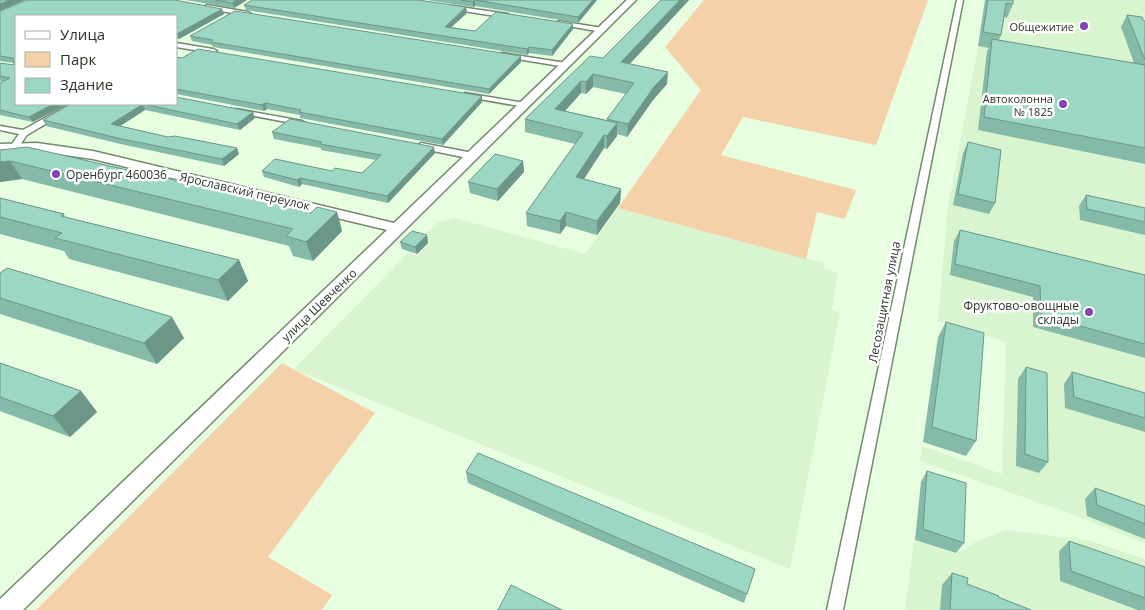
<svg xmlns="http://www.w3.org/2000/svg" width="1145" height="610" viewBox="0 0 1145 610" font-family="'Open Sans',sans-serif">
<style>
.built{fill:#d9f5d0}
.green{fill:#f4d1a8}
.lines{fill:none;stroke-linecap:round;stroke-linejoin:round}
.street-casing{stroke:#74896e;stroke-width:3}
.secondary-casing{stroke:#74896e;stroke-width:3}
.street{fill:#fff;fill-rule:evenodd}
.secondary{fill:#fff;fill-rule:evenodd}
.wall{fill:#85b9a8;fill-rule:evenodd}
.shaded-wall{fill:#6c9688}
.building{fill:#9bd7c3;stroke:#6c9688}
.poi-dot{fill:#8243b8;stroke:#fff;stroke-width:2}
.labels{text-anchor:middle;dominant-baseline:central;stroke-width:5;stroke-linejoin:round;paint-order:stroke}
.far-poi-label{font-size:11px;fill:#2c3429;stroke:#fff;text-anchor:end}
.poi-label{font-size:12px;fill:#2c3429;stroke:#fff;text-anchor:start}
.street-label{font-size:12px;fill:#2c3429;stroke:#fff}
</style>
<rect width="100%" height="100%" fill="#e7fee0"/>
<g class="built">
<polygon points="987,0 1145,0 1145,543 1066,512 920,461 922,446 1002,474 1006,342 938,321 948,206"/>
<polygon points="618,208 825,263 824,269 838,273 832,310 840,313 790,569 294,369 408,253 417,256 430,243 419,239 439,222 455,218 585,254"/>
<polygon points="1005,530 1088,540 1145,559 1145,610 905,610 914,540 956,554 974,543"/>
</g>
<g class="green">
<polygon points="704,0 928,0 876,145 743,117 721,155 856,190 845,219 817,212 806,259 618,208 701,90 665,47"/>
<polygon points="282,363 375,413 268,557 332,595 322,610 36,610"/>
</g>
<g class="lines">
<defs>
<g id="street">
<polygon points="957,0 963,0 843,610 827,610"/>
<polygon points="207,5 248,12 251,14 248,16 205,8 204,7"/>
<polygon points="453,6 508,14 511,16 508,18 451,9 451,7"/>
<polygon points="559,21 602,28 605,30 602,32 557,24 556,23"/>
<polygon points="176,43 213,49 217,51 213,53 176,47"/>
<polygon points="502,53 566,63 570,65 566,67 505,57 502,57"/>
<polygon points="465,93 525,103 529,105 525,107 468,97 464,95"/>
<polygon points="70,104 79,104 27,135 17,149 14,150 10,147 19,134 0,130 0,126 23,130"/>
<polygon points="236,109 302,121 306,123 302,125 239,113 235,111"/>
<polygon points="421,143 473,153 477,156 473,159 418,148 417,146"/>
</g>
<polygon id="secondary" points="627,0 636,0 23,610 0,610 0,599 387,230 93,159 37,151 0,152 0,144 37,143 93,151 394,223"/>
</defs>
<use href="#street" class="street-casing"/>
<use href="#secondary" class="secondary-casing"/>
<use href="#street" class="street"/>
<use href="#secondary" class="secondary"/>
</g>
<g class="wall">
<polygon points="186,0 247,0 234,8"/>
<polygon points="427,0 597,0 578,23 475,6 473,7"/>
<path d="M661,0H689L630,64L667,84L653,100L627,137L617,134V136L607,149L604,148L584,179L621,189L620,203L597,235L566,226L560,234L527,226L526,213L575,144L525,132V119L603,58ZM593,87L626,94L607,119V120L565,111L581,93L586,94Z"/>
<polygon points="985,0 1013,0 1013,4 1007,18 1004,17 1001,35 999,40 1134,63 1121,27 1127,15 1145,21 1145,164 978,130 987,51 989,48 978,46"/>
<polygon points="244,5 467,13 451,27 475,31 573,29 552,56 529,53 527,55 246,10"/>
<polygon points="0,11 224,14 179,39 176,38 176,16 16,16 67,104 33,122 0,115 0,83 3,82 0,81 0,63 14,65 14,63 0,61"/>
<polygon points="190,36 521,62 489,94 213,47 212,45 192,41"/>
<polygon points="176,57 482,102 443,145 300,118 300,115 267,109 264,111 176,94"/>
<polygon points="70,104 176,104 255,118 240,130 145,110 120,126 239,154 224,166 125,145 46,126 43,120"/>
<polygon points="272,132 435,153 388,203 302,184 299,187 264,177 262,171 332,171 362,173 376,160 321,150 321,148 274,139"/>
<polygon points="968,142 995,203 989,214 953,205 963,153"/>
<polygon points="0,150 311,213 337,212 342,231 313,261 293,256 289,246 22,179 0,182"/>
<polygon points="523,161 524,172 498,201 470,193 468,182"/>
<polygon points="1086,195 1145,208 1145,235 1080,220 1079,206"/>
<polygon points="0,198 64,214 65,217 239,260 248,281 228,301 69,259 64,251 0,234"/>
<polygon points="960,230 1145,275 1145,358 1033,327 1033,297 950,275 954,241"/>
<polygon points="427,235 428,243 417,254 402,249 400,242"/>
<polygon points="0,273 184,338 157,364 0,314"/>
<polygon points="946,322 976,441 966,456 923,442 938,337"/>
<polygon points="0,363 81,391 97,412 70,437 0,411"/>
<polygon points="1026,367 1048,462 1039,473 1016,466 1018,379"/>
<polygon points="1072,372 1145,393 1145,432 1065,408 1064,384"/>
<polygon points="927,471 964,543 956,553 915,540 921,482"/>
<polygon points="466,472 747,594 744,603 468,483"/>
<polygon points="1095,488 1145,506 1145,539 1087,516 1085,499"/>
<polygon points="1069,541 1145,567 1145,610 1138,610 1060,581 1059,551"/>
<polygon points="952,573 967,584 998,597 1031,610 940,610 942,585"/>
</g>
<g class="shaded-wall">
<polygon points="10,0 25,0 0,11 0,4"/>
<polygon points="237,0 247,0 234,8 232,3"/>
<polygon points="475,0 475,6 473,7 473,2"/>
<polygon points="593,0 597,0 578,23 578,17"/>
<polygon points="680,0 689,0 620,74 621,62"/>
<polygon points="466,7 467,13 446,32 445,27"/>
<polygon points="222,9 224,14 179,39 177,34"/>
<polygon points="573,24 573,29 552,56 552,50"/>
<polygon points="529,47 529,53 527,55 527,49"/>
<polygon points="521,56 521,62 489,94 489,89"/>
<polygon points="668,72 667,84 653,100 627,137 628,124 654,87"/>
<polygon points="593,74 593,87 586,94 586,82"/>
<polygon points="581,81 581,93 555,122 555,109"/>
<polygon points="482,96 482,102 443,145 442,139"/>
<polygon points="265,103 267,109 264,111 262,105"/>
<polygon points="53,104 67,104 33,122 29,117"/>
<polygon points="143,104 145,110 114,130 111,124"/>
<polygon points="253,112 255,118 240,130 237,124"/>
<polygon points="617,123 617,136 607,149 607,136"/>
<polygon points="604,135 604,148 576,191 576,177"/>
<polygon points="434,147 435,153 388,203 387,196"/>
<polygon points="237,148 239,154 224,166 222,159"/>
<polygon points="10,161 22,179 0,182 0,162"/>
<polygon points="523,161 524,172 498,201 497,189"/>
<polygon points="300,178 302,184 299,187 297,180"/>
<polygon points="621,189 620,203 597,235 597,221"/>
<polygon points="337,212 342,231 313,261 306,242"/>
<polygon points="566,212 566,226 560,234 560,221"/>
<polygon points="427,235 428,243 417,254 415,247"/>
<polygon points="239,260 248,281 228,301 218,280"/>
<polygon points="172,317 184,338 157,364 144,343"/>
<polygon points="81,391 97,412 70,437 53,416"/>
</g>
<g class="building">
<polygon points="0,0 10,0 0,4"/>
<polygon points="27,0 175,0 222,9 177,34 176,33 176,16 16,16 16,104 53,104 29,117 0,110 0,83 10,78 0,76 0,63 14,65 13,58 0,56 0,11"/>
<polygon points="215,0 237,0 232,3"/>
<polygon points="252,0 418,0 466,7 445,27 475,31 496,12 573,24 552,50 529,47 527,49 244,5"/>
<polygon points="461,0 593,0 578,17 475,0 473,2"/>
<polygon points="661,0 680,0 621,62 668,72 654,87 628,124 607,119 634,83 593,74 586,82 581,81 555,109 617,123 607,136 604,135 576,177 621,189 597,221 566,212 560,221 526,213 583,133 525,119 590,56 603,58"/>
<polygon points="988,0 1013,0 1013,4 1006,3 1001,35 983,32"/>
<polygon points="235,11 521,56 489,89 211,42 213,40 190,36"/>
<polygon points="1127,15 1142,17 1143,20 1145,21 1145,60"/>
<polygon points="992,39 1145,65 1145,148 984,117"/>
<polygon points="198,49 482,96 442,139 299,112 301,110 265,103 262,105 176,89 176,57 182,58"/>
<polygon points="176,97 253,112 237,124 143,104 111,124 168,137 175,136 237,148 222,159 122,139 43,120 70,104 176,104"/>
<polygon points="290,119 434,147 387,196 300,178 297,180 262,171 275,159 332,171 335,168 362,173 381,155 320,144 322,142 272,132"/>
<polygon points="968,142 1001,150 995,203 958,194"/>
<polygon points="27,147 158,177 159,176 311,213 317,207 337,212 306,242 286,236 293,229 10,161 0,162 0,150"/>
<polygon points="495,154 523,161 497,189 468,182"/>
<polygon points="1086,195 1145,208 1145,222 1087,209"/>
<polygon points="0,198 64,214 61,216 239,260 218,280 55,238 62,233 0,217"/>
<polygon points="960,230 1145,275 1145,344 1041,315 1040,286 955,264"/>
<polygon points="412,231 427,235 415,247 400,242"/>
<polygon points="7,268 172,317 144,343 0,298 0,273"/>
<polygon points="946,322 984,333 976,441 932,427"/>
<polygon points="0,363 81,391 53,416 0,397"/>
<polygon points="1026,367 1047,373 1048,462 1025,454"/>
<polygon points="1072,372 1145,393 1145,418 1074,397"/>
<polygon points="478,453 755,569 747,594 466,472"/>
<polygon points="927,471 966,483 964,543 923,529"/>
<polygon points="1095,488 1145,506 1145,524 1097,505"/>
<polygon points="1069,541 1145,567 1145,598 1071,571"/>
<polygon points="952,573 968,578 967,584 999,596 998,597 1031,610 950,610"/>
<polygon points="511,585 562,610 498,610"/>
</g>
<g class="poi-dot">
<circle cx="1084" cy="26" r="5"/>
<circle cx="1063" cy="104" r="5"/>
<circle cx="56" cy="174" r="5"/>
<circle cx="1089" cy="312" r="5"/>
</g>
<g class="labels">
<g class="far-poi-label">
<text x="1074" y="26">Общежитие</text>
<text x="1053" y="98">Автоколонна<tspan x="1053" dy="13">№ 1825</tspan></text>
</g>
<g class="poi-label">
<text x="66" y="174">Оренбург 460036</text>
<text x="1079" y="305" text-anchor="end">Фруктово-овощные<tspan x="1079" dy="14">склады</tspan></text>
</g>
<g class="street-label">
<text transform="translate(245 191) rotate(13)">Ярославский переулок</text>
<text transform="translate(884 302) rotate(-79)">Лесозащитная улица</text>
<text transform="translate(319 305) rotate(-44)">улица Шевченко</text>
</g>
</g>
<rect x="15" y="15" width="162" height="90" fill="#ffffff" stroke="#abaea9"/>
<rect x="25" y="31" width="25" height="8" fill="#ffffff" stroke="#abaea9"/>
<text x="60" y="40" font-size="15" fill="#2c3429">Улица</text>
<rect x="25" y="52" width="25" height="15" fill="#f4d1a8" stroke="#abaea9"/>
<text x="60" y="65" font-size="15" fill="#2c3429">Парк</text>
<rect x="25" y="78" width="25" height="15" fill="#9bd7c3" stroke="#abaea9"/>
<text x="60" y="90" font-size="15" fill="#2c3429">Здание</text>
</svg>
